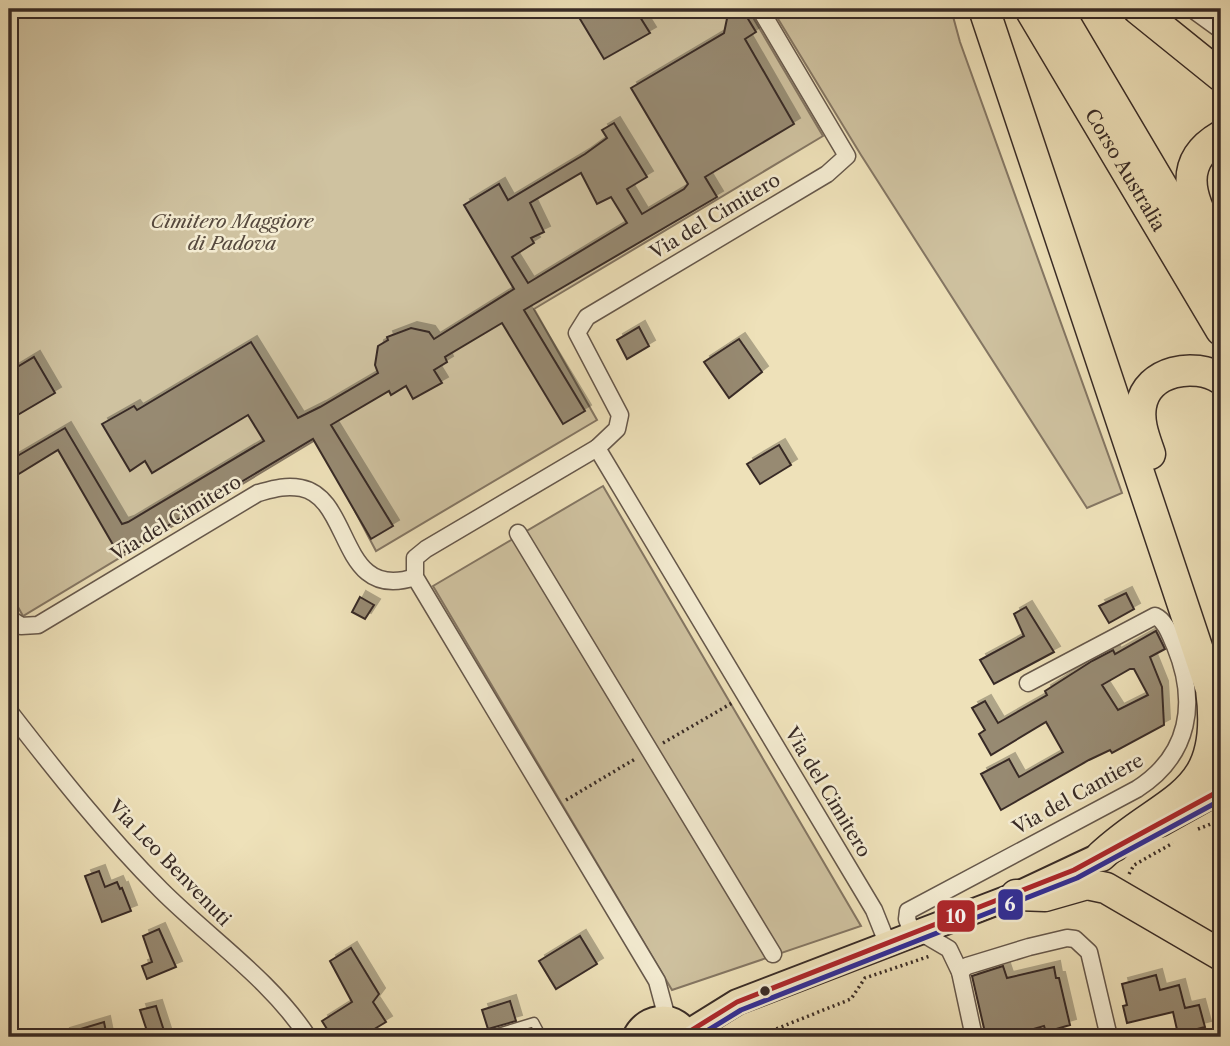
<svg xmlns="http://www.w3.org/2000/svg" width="1230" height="1046" viewBox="0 0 1230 1046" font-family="'Libre Caslon Text',serif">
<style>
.green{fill:#cfc2a0;stroke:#847663;stroke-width:2}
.building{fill:#978a72;stroke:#382b26;stroke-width:2;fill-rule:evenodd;filter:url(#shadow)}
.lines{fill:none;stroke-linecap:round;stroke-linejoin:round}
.lane-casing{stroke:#66584b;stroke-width:11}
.street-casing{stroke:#66584b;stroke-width:19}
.primary-casing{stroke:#382b26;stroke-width:28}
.highway-casing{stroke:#382b26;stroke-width:33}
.path{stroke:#382b26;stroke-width:3.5;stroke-dasharray:2 3.5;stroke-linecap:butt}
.lane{stroke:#f4ecd2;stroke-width:8}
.street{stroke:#f4ecd2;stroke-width:16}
.primary{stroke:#eee1b9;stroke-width:24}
.highway{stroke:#eee1b9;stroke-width:30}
.bus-1-casing{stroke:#f4ecd2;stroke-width:10}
.bus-2-casing{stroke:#f4ecd2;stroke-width:10}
.bus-1{stroke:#ae262b;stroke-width:5}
.bus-2{stroke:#312f9a;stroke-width:5}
.bus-dot{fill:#382b26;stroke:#f4ecd2;stroke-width:2.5}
.labels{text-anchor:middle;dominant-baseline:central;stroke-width:5;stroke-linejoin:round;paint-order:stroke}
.street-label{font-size:19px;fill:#382b26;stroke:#f4ecd2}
.park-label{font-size:19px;font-style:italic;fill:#56493e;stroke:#f4ecd2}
.line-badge{stroke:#f4ecd2;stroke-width:2.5}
.badge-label{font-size:19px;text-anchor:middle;font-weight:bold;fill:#fff}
</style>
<defs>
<filter id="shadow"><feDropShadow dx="6" dy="-6" stdDeviation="0" flood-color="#0004"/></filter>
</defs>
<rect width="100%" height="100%" fill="#eee1b9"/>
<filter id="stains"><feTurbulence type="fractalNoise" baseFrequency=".00286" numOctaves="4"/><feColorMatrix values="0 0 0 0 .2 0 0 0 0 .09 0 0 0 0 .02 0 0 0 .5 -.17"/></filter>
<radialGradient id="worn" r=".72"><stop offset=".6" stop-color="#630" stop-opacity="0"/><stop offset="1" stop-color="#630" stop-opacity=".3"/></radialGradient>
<g class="green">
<polygon points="9,9 748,9 823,136 534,309 597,420 376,551 317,439 23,616 9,591"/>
<polygon points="772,9 951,9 960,42 1122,493 1087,508 861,155"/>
<polygon points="603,486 861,926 672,990 433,586"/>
</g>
<g class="building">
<polygon points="574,9 635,9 650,33 604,59"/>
<path d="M729,9H742L756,32L745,39L794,124L705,177L717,197L524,310L585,411L563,424L502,323L445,357L447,362L434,370L442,383L413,399L406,386L391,395L389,391L331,425L393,526L371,539L313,439L119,555L58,450L9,480V461L65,428L122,524L128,522L264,441L248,415L152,473L145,461L130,471L102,424L134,406L137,410L251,342L298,418L320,407L378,373L375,365L378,346L388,340L387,337L411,328L429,332L434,339L514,289L464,205L499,184L508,200L585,154L607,138L602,130L614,123L647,177L627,189L642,214L684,189L688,184L631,88L724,33ZM581,173L597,204L611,197L627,223L528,283L512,257L534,243L531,238L544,232L530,203Z"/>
<polygon points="639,327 649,346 627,359 617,340"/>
<polygon points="739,339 762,372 729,398 704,362"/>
<polygon points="34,357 55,393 9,420 9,372"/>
<polygon points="779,445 791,465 760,484 747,464"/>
<polygon points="1126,593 1134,609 1109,623 1099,606"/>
<polygon points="360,597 374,605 365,619 352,612"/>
<polygon points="1026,607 1054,652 994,684 980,660 1024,636 1014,614"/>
<path d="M1156,631L1165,649L1150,657L1162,687L1164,725L1112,753L1110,750L1089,760L1001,810L981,774L1009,759L1019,777L1063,752L1046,722L991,755L979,734L985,730L972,708L985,701L998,723L1047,695L1045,691L1092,661L1113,650L1115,654ZM1130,669H1134L1148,695L1118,710L1102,685Z"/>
<polygon points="99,871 105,887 117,882 120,889 122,888 131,911 102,922 85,876"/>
<polygon points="159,929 176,967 147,979 142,966 152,962 143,936"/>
<polygon points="580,936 597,964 556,989 539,961"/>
<polygon points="351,948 379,994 373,1002 386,1022 361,1037 332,1037 322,1021 352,1002 330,961"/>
<polygon points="1003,966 1007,978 1054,967 1056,978 1059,978 1070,1025 1046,1032 1044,1026 1006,1037 986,1037 972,976"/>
<polygon points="1156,975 1160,990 1179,985 1185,1008 1199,1005 1205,1027 1178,1034 1173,1012 1127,1023 1123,1006 1127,1005 1122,984"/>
<polygon points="510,1001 516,1021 488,1029 482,1010"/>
<polygon points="156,1006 166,1037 149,1037 140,1010"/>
<polygon points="104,1022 107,1037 65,1037 64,1034"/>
</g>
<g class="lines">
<defs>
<polyline id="lane" points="485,1037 534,1022 542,1037"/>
<g id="street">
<polyline points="1192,9 1221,30"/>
<polyline points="597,448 617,429 620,415 577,333 587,317 827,174 847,156 760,9"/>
<polyline points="518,533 773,954"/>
<path d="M9,618L21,626L38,625L258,493C273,489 285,485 301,488C353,498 338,603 415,577"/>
<path d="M9,711C57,773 106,835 161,890C209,938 271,980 308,1037"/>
<polyline points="920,932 949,949 960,972 974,1037"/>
<path d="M913,936L907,919L908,911L1137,789C1190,755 1198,702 1175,646C1170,635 1166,621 1155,616L1028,683"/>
<polyline points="960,972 967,966 1029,947 1067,938 1075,939 1089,952 1109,1037"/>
<polyline points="667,1018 657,981 415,577 415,558 426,549 597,448 874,910 888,945"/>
</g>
<g id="primary">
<polyline points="1160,824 1221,790"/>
<polyline points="687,1033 737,1002 1016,895 1116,848"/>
<path d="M635,1037C646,1013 678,1012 689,1037"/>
</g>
<g id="highway">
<path d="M984,9L1211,689C1226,799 1166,795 1101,856"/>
<path id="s1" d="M1030,9L1221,330"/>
<polyline points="1057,9 1221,286"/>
<polyline points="1138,9 1221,76"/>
<path d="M1210,232C1189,197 1178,161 1221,136"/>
<path d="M1150,454C1145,439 1138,423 1141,406C1147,370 1195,362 1221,379"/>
<polyline points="1016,895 1045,896 1087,884 1106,888 1221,955"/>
</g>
</defs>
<use href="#lane" class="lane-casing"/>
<use href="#street" class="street-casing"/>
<use href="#primary" class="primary-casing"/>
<use href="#highway" class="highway-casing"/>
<g class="path">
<polyline points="663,743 732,703"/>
<polyline points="566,800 635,759"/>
<polyline points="1198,829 1221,820"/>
<polyline points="1129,874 1134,865 1173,843"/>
<polyline points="585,1030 587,1037"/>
<polyline points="756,1037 851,999 865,978 930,956"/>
</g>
<use href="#lane" class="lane"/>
<use href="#street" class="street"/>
<use href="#primary" class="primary"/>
<use href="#highway" class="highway"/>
<defs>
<polyline id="bus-1" points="687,1033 737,1002 1074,870 1221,790"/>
<polyline id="bus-2" points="697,1037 741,1010 1077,878 1221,800"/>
</defs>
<use href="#bus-1" class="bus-1-casing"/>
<use href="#bus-2" class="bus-2-casing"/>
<use href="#bus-1" class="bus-1"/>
<use href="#bus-2" class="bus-2"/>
</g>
<circle class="bus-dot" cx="765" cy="991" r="6"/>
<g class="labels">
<g class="street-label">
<text stroke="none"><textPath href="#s1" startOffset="187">Corso Australia</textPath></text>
<text transform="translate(715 216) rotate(-31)">Via del Cimitero</text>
<text transform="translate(176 518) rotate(-31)">Via del Cimitero</text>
<text transform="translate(828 792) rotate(59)">Via del Cimitero</text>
<text transform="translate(1078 794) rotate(-29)">Via del Cantiere</text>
<text transform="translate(170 863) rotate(46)">Via Leo Benvenuti</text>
</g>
<g class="park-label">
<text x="232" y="221">Cimitero Maggiore<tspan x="232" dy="22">di Padova</tspan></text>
</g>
</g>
<g class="line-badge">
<rect x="997" y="888" width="27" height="33" rx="7" fill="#312f9a"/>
<rect x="936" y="899" width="40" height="34" rx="7" fill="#ae262b"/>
</g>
<g class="badge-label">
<text x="1010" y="911">6</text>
<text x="956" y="923">10</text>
</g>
<rect width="1230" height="1046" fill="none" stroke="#eee1b9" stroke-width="35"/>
<rect x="10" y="10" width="1209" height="1025" fill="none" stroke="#382b26" stroke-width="3.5"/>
<rect x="18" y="18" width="1195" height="1011" fill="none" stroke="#382b26" stroke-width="2"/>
<rect width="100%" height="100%" filter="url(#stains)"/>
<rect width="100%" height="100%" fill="url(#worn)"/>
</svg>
